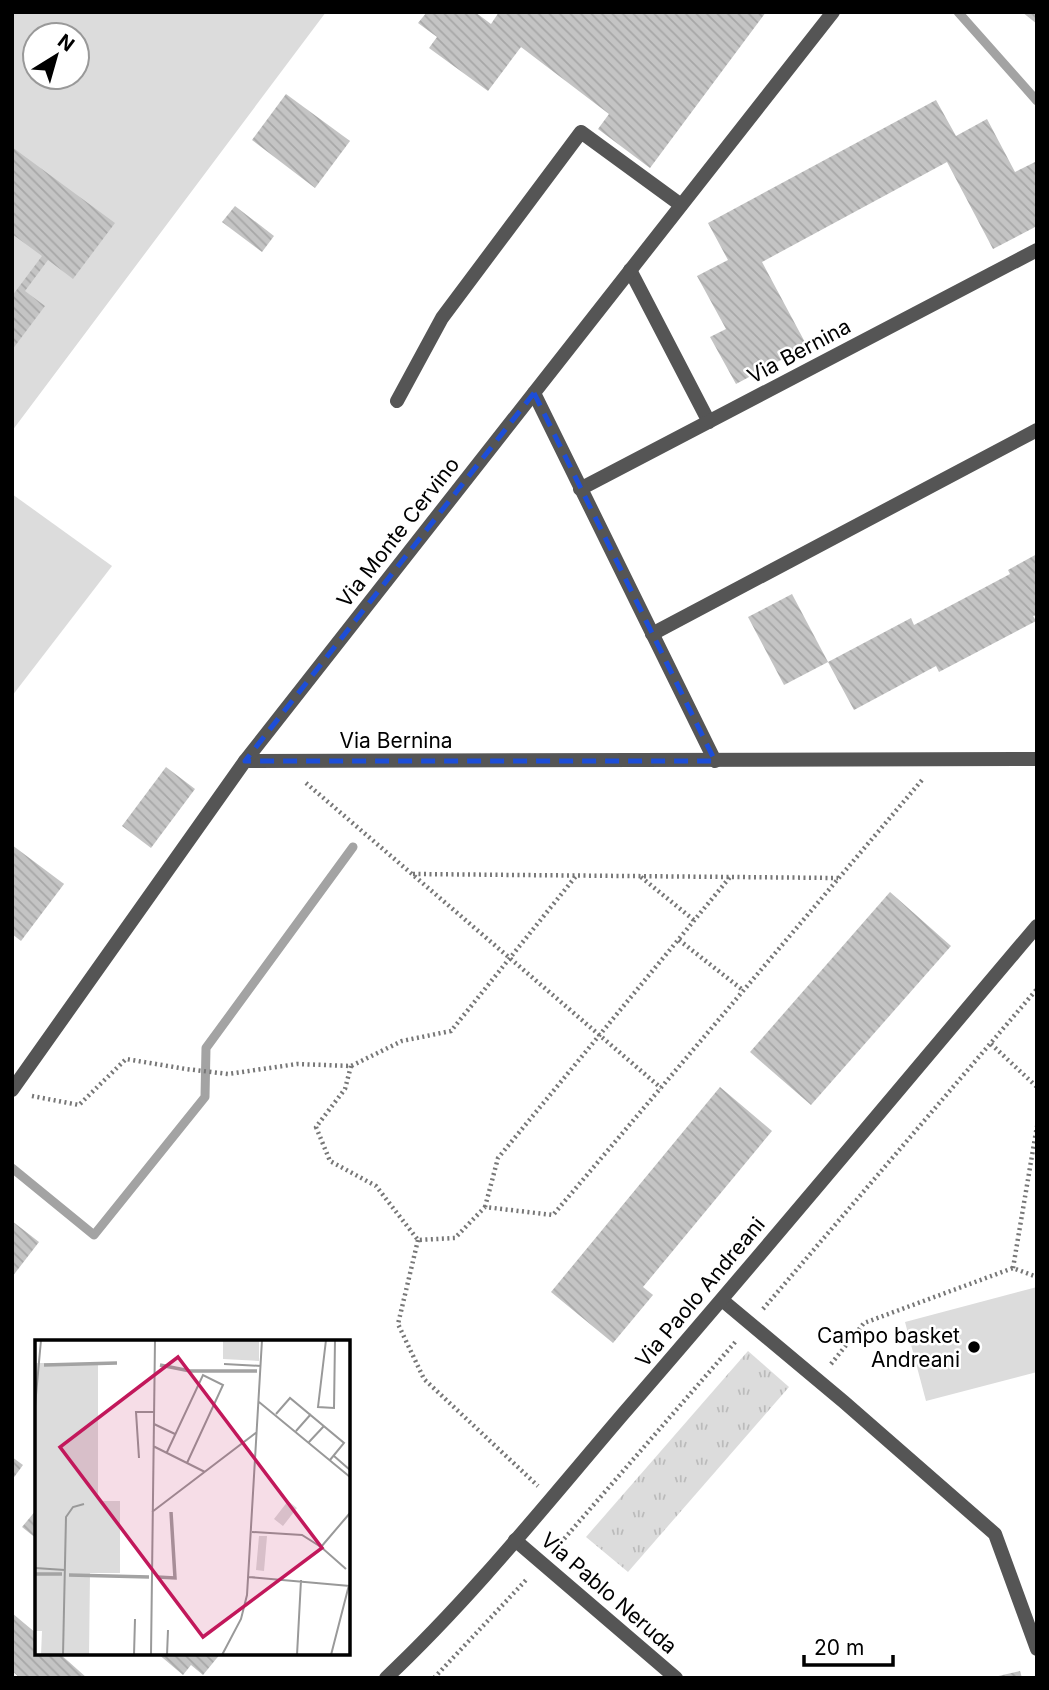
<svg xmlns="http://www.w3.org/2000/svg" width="1049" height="1690" viewBox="0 0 1049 1690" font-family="Inter,sans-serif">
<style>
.green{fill:#dcdcdc;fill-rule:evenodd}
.park{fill:url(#park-tufts)}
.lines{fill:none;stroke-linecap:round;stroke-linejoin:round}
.stream{stroke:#a3a3a3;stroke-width:9}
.building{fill:url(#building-back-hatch)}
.path{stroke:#777;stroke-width:4.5;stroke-dasharray:2 3.5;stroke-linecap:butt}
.lane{stroke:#555;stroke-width:14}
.street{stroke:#555;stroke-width:14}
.marked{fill:none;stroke:#1d4ed8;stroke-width:5;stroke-dasharray:14 9;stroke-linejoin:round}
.poi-dot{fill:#000;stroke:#fff;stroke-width:2.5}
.labels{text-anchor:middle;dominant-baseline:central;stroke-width:5;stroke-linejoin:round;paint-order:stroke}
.street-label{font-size:21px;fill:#000;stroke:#fff}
.poi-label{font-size:21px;fill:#000;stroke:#fff;text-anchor:end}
.inset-river{fill:none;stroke:#a3a3a3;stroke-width:3.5}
.inset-road{fill:none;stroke:#999;stroke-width:2}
.view{fill:#c2185b;fill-opacity:0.15;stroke:#c2185b;stroke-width:3.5}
.inset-edge{fill:none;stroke:#000;stroke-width:3.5}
</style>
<defs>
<pattern id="park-tufts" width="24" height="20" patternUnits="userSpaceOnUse" patternTransform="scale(1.75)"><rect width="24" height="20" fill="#dcdcdc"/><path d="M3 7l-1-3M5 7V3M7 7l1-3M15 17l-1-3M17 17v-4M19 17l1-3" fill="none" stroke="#bbb"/></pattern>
<pattern id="building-back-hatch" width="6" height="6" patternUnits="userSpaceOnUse" patternTransform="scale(1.75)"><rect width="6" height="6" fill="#c4c4c4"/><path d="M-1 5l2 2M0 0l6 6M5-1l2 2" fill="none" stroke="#a7a7a7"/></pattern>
</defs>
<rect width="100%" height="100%" fill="#fff"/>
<g class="green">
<path d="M12,12H326L12,431ZM35,35H77V77H35Z"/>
<polygon points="12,494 112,566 12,696"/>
<polygon points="1037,1287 1037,1372 926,1401 905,1322"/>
</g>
<polygon class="park" points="748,1351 789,1387 628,1572 586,1537"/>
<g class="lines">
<g class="stream">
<polyline points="958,12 1037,101"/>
<polyline points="12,1168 94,1235 205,1097 206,1048 353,847"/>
</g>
</g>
<g class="building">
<polygon points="427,12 475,12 491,24 499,12 766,12 650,168 598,129 609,114 521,47 488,91 429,48 437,37 418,23"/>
<polygon points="1022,12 1037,12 1037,24"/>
<polygon points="286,94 350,141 315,188 252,140"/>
<polygon points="936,100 956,136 987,119 1015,172 1035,162 1037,226 993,249 947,162 762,262 807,346 736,384 710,337 726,329 697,276 728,260 708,223"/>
<polygon points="12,147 115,223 73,279 48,260 25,291 45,306 12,350 12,296 42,256 12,234"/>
<polygon points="235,206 274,236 262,252 222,222"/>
<polygon points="1037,554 1037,615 1033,616 1036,621 939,672 936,666 854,710 828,662 911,618 914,625 1010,574 1008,570"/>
<polygon points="792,594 828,662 784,685 748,617"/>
<polygon points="166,767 195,789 151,848 122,826"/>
<polygon points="12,845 64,884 21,941 12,934"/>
<polygon points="890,892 951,946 811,1105 750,1052"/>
<polygon points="720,1087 772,1131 643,1287 653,1295 613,1343 551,1292"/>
<polygon points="12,1221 39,1242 12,1277"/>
<polygon points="12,1457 23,1465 12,1480"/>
<polygon points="37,1509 37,1539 22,1527"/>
<polygon points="12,1613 37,1634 37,1653 59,1653 87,1678 20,1678 12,1671"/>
<polygon points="157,1653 221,1653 203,1675 191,1665 183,1675"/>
<polygon points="1020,1671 1022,1678 994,1678 994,1677"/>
</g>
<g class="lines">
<g class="path">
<polyline points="306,783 661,1088"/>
<polyline points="413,874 838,878"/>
<polyline points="641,877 695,921"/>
<polyline points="679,940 744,991"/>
<polyline points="991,1044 1037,1087"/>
<polyline points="351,1066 345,1089 316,1127 330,1161 376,1186 418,1240 455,1238 485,1207 553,1215 922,780"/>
<polyline points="32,1096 79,1105 126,1059 186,1069 228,1074 297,1064 351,1066 402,1041 451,1031 576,876"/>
<polyline points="485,1207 498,1158 730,877"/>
<polyline points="418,1240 398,1324 424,1379 538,1486"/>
<polyline points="1013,1268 1037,1126"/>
<polyline points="763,1309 1037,989"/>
<polyline points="831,1364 864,1323 1013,1268 1037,1277"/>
<polyline points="557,1547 737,1340"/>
<polyline points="434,1678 527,1579"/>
</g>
<g class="lane">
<polyline points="630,270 709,422"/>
<polyline points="397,401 442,318 581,132 681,205"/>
<polyline points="580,489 1037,250"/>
<polyline points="652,634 1037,430"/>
<polyline points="722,1300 844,1402 995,1534 1037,1649"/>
</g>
<g class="street">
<polyline points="534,393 715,761"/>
<polyline points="245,761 1037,759"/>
<polyline points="12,1090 245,761 833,12"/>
<polyline points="515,1540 676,1678"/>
<path d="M386,1678C472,1597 546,1504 623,1414C763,1253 899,1089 1037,926"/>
</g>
</g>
<path class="marked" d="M534,393L715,761H245Z"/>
<circle class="poi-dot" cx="974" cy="1347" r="7"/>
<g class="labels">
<g class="street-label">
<text transform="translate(799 351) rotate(-28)">Via Bernina</text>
<text transform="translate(398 532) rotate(-52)">Via Monte Cervino</text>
<text x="396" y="740">Via Bernina</text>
<text transform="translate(700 1292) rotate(-50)">Via Paolo Andreani</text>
<text transform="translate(609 1593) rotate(41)">Via Pablo Neruda</text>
</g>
<g class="poi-label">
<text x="960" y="1335">Campo basket<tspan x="960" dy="24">Andreani</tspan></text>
</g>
</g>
<g transform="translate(35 1340)">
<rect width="315" height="315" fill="#fff"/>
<path d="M1,23H63V161H85V233H55L54,315H6L7,291H0ZM253,161L262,168L248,186L239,179Z" fill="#dcdcdc"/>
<path d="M188,0H224V21L188,19ZM224,196H232L229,231L221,230Z" fill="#dcdcdc"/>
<path class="inset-river" d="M9,25L82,23M125,25L155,31H222M0,234H27M34,235L114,237M122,237L140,238L136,172"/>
<path class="inset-road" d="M291,0L283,67L299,68L300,0M189,24L226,26M224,62L315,137M0,66L6,0M241,74L255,58L309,103L295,120M119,84L140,94M261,91L276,74M274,102L289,86M118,106L170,132M132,112L168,35L188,45L152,123M299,116L315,130M104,118L101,72H119M117,172L222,92M217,192L267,195L286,207M0,228L30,230M311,229L286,207L315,173M214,237L315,246M28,315L31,177L38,167L49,164M99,315L100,279M116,315L120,0M132,315L133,290M187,315L206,279L212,255L227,0M262,315L266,240M296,315L314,245"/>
<path class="view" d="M143,17L287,208L168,297L25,107Z"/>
<rect width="315" height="315" class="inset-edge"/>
</g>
<rect width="1049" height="1690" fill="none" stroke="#000000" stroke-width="28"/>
<g transform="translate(56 56) rotate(37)"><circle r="33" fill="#ffffff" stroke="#999999" stroke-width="2"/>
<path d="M0-5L12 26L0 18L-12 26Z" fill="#000000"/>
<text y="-10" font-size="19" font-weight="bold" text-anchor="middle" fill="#000000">N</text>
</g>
<path d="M804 1655v10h89v-10" fill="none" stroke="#000000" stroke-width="3.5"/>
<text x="814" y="1655" font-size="21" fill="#000000" stroke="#ffffff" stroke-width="5" paint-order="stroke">20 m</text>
</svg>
